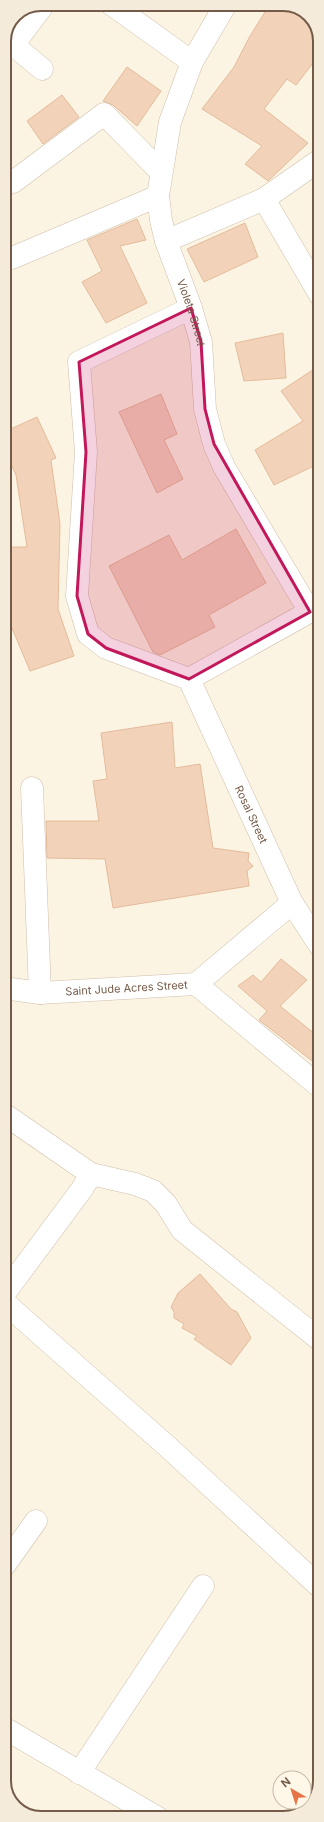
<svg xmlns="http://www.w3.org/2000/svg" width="324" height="1822" viewBox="0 0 324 1822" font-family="Inter,sans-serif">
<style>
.building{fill:#f2d3ba;stroke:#e4bb9a}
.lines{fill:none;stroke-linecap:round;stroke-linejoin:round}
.minor-casing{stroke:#cfbeac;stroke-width:23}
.minor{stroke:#fff;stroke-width:22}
.marked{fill:#c2185b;fill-opacity:0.2;stroke:#c2185b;stroke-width:3;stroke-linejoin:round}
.labels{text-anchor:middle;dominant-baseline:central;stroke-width:3;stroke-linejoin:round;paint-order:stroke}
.street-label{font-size:11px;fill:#745b49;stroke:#fff7e8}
.rim{fill:none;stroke:#745b49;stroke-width:2}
</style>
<rect width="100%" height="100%" fill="#fcf4e2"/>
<g class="building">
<polygon points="270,4 287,4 309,15 320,36 320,54 296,85 287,79 264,109 308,143 268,181 245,164 262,146 202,109 234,67 250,36"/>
<polygon points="127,67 161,91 137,126 113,105 103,101"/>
<polygon points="62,95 79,117 43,144 27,121"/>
<polygon points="137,219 146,240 120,246 147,303 106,323 82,282 102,271 87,240"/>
<polygon points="245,223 258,257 204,282 187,249"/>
<polygon points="283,333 286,378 244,381 235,343"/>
<polygon points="320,365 320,463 274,485 255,450 303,421 281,391"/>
<polygon points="161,394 177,434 164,440 183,479 157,493 119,412"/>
<polygon points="37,417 56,458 51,460 60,524 58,609 74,656 30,671 9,621 4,621 4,593 8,593 9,547 27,547 16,475 4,449 4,432"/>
<polygon points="236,529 266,583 209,615 215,627 160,655 153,652 109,566 169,535 182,560"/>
<polygon points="172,722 175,768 200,764 213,848 249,853 248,861 253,866 247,871 249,886 113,908 105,859 47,858 46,821 99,821 93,781 107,779 101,733"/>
<polygon points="281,959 307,980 280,1006 320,1038 320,1067 259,1020 267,1011 238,986 253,975 261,982"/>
<polygon points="200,1274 231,1309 237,1312 251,1338 231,1365 194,1339 197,1336 182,1328 184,1324 174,1318 174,1312 171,1307 178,1293"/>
</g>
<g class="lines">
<defs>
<g id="minor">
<polyline points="111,4 192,62"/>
<path id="s1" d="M226,4L192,62L170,122L158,196L161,220L166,241L191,308L201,342L205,409L214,444L224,467L310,612"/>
<polyline points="5,38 42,69"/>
<polyline points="13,45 44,4"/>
<polyline points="13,182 104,114 161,172"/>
<polyline points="264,199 320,295"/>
<polyline points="166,241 264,199 320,160"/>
<polyline points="12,258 158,196"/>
<polyline points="191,308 79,362 86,452 77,596 88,634 106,648 189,679 320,606"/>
<path id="s2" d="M189,679L292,903L320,946"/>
<polyline points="32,788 40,993"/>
<polyline points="196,984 320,1087"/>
<path id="s3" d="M4,988L40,993L196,984L292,903"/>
<polyline points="4,1114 91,1174 135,1184 153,1191 166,1204 182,1230 320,1340"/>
<polyline points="4,1294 82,1189 91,1174"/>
<polyline points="4,1302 168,1447 320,1587"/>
<polyline points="4,1566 36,1521"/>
<polyline points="4,1728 158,1818"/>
<polyline points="79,1773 203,1586"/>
</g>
</defs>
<use href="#minor" class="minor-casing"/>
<use href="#minor" class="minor"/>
</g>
<path class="marked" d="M191,308L201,342L205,409L214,444L310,612L189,679L106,648L88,634L77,596L86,452L79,362Z"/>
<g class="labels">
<g class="street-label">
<text stroke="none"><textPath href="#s1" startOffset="328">Violeta Street</textPath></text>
<text stroke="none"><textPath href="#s2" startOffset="149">Rosal Street</textPath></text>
<text stroke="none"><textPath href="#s3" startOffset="123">Saint Jude Acres Street</textPath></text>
</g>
</g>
<path d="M0 0H324V1822H0ZM41 11H283A30 30 0 0 1 313 41V1781A30 30 0 0 1 283 1811H41A30 30 0 0 1 11 1781V41A30 30 0 0 1 41 11Z" fill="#f4ebdb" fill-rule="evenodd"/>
<path class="rim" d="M41 11H283A30 30 0 0 1 313 41V1781A30 30 0 0 1 283 1811H41A30 30 0 0 1 11 1781V41A30 30 0 0 1 41 11Z"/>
<g transform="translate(292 1790) rotate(321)"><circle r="19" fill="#fff7e8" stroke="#c7b9a8"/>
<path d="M0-3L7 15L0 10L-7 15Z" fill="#e77447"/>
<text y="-6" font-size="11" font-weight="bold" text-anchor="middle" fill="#745b49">N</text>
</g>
</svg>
